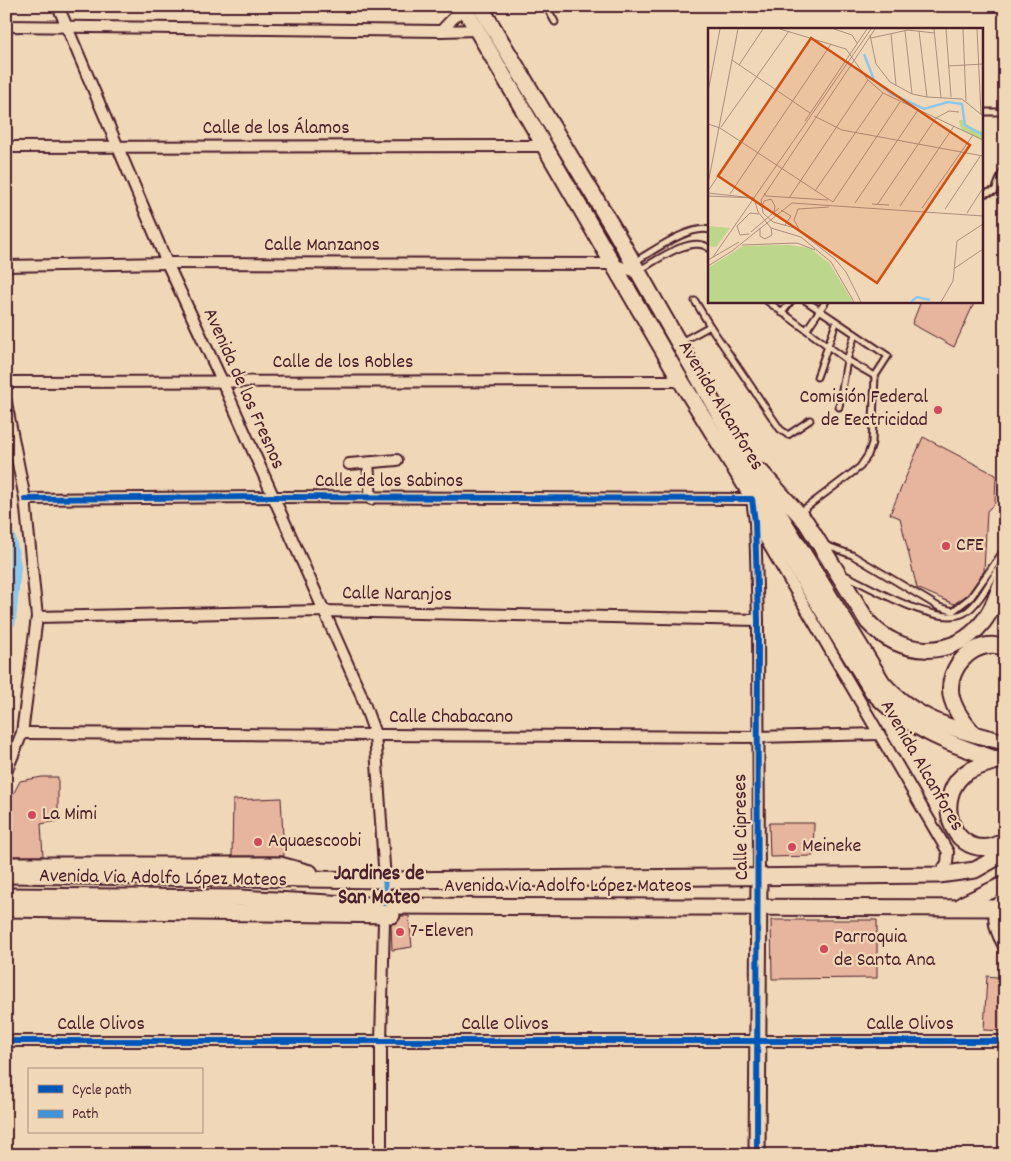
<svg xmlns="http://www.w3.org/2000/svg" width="1011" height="1161" viewBox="0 0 1011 1161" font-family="Dekko,sans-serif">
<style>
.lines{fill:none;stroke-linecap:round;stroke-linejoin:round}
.river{stroke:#8dc7ec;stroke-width:20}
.building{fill:#e7b59d;stroke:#4a1f2b}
.lane-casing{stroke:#4a1f2b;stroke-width:9}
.street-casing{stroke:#4a1f2b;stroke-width:14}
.secondary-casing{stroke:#4a1f2b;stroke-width:19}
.lane{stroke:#f0d7b7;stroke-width:5}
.street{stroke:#f0d7b7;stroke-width:10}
.secondary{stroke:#f0d7b7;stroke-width:15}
.quiet{stroke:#4194d7;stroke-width:5;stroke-dasharray:10 5;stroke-linecap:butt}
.cycleway-casing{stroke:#f0d7b7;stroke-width:9}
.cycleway{stroke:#0057b8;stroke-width:6}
.poi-dot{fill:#d1495b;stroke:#f0d7b7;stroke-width:2}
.labels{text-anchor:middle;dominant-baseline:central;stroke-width:4.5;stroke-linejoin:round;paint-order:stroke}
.street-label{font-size:20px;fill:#4a1f2b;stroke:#f0d7b7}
.poi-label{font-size:20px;fill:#4a1f2b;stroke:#f0d7b7;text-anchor:start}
.neighbourhood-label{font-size:21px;font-weight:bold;fill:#4a1f2b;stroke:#f0d7b7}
.inset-river{fill:none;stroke:#8dc7ec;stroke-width:2.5}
.inset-road{fill:none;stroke:#ae8d7f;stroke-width:1}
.view{fill:#d05011;fill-opacity:0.15;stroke:#d05011;stroke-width:2.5}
.inset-edge{fill:none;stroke:#4a1f2b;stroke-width:2.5}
</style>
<rect width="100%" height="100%" fill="#f0d7b7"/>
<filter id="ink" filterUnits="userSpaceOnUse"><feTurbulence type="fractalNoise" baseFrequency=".02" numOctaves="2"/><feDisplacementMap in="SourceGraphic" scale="10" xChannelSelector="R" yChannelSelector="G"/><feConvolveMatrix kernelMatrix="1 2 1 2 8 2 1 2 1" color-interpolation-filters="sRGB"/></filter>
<g filter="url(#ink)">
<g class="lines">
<polyline class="river" points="6,540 11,566 6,620"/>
</g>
<g class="building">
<polygon points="921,301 975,301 954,347 912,324"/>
<polygon points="923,437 996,475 995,503 987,511 984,571 968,594 954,604 917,588 900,518 890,514"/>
<polygon points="42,777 58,777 58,821 41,824 43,856 6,856 6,808 20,781"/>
<polygon points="281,798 284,856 232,856 233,800"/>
<polygon points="769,823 814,823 813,856 770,857"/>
<polygon points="401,916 409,916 412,947 392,950 391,924 397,923"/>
<polygon points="771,920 877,920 877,978 772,979"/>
<polygon points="987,976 1005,978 1005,1031 984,1030"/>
</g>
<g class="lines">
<defs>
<g id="lane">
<polyline points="546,6 555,22"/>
<polyline points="982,112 1005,112"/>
<polyline points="982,194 995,191 1005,166"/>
<path d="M634,262C652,252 690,224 710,230"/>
<path d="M640,270C655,261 694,233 710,249"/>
<polyline points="695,301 710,326"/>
<polyline points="767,301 847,360 875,376"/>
<polyline points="782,313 791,301"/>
<polyline points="807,329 826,301"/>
<polyline points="681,342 710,326 780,429 788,435 810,420"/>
<polyline points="817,377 836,323"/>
<polyline points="839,407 847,360 855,334"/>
<polyline points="799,513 860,467 868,455 872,443 875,376 888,356 806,301"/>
<polyline points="825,545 852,555 939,607 953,611 971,597 1005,549"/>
<path d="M843,574C871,587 936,627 964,613C979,606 995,572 1005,558"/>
</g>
<g id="street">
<polyline points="58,6 167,263 222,381 360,692 375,734 385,880 381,1042 381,1155"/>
<polyline points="6,26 441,31 477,30"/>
<polyline points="441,31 465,6"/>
<polyline points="6,147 545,146"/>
<polyline points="6,266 167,263 612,264 637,272"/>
<polyline points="6,382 681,381"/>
<polyline points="6,402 25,499 37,617 22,733 6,772"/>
<polyline points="368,463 371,499"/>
<polyline points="349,464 397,460"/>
<polyline points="25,499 272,497 752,499 755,522 758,620 759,875"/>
<polyline points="756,523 948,852 947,863 939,875"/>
<polyline points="37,617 323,611 758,620"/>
<polyline points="22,733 757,737 879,734"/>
<polyline points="6,1041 1005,1041"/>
</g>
<g id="secondary">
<path d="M463,6L681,381L873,692C907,729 957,747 1005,762"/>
<path d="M480,6L615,231L735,442L882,682C914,720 958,731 1005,742"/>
<path d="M761,472L806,522L868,622C899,656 952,661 983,622C994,608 999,590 1005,573"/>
<path d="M974,734C964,723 954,710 951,695C946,666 977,636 1005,648"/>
<path d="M1000,760C988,764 972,767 963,775C936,798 949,853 990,847C995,846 1000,843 1005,841"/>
<polyline points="6,865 280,865 310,873"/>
<polyline points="6,875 385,880 939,875 975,870 1005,853"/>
<polyline points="6,896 240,898 385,906 1005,908"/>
<path d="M1003,901C992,914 997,929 1005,943"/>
<polyline points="963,904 1005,884"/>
<polyline points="6,909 392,915"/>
<polyline points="757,1155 759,875"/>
</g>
</defs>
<use href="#lane" class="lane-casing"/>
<use href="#street" class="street-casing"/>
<use href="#secondary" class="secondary-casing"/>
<use href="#lane" class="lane"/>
<use href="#street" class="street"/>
<use href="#secondary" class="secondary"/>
<polyline class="quiet" points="385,906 385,880"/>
<defs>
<g id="cycleway">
<polyline points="25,499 272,497 752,499 755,522 758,620 757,1155"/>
<polyline points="6,1041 1005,1041"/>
</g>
</defs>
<use href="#cycleway" class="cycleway-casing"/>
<use href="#cycleway" class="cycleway"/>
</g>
</g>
<g class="poi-dot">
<circle cx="938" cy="410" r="5"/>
<circle cx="946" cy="546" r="5"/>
<circle cx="32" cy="815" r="5"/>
<circle cx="258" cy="842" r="5"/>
<circle cx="792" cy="847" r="5"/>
<circle cx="400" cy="932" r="5"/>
<circle cx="824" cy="949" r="5"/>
</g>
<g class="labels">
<g class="street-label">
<text x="276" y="129">Calle de los Álamos</text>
<text x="322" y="246">Calle Manzanos</text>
<text x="343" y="363">Calle de los Robles</text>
<text transform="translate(243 389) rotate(66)">Avenida de los Fresnos</text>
<text transform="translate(720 406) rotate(59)">Avenida Alcanfores</text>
<text x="389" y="482">Calle de los Sabinos</text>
<text transform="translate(397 595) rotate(1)">Calle Naranjos</text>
<text x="451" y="718">Calle Chabacano</text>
<text transform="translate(921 766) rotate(60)">Avenida Alcanfores</text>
<text transform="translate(742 827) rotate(-91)">Calle Cipreses</text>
<text transform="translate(163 879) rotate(1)">Avenida Via Adolfo López Mateos</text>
<text x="568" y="887">Avenida Via Adolfo López Mateos</text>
<text x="101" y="1025">Calle Olivos</text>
<text x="505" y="1025">Calle Olivos</text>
<text x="910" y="1025">Calle Olivos</text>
</g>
<g class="poi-label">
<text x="928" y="398" text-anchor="end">Comisión Federal<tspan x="928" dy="23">de Eectricidad</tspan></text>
<text x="956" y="546">CFE</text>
<text x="42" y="815">La Mimi</text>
<text x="268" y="842">Aquaescoobi</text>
<text x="802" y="847">Meineke</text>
<text x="410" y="932">7-Eleven</text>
<text x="834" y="938">Parroquia<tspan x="834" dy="23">de Santa Ana</tspan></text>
</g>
<g class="neighbourhood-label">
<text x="379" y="875">Jardines de<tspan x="379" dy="24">San Mateo</tspan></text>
</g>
</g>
<g transform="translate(708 28)">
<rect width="275" height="275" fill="#f0d7b7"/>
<path d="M251,92H255L257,98L275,104V113L253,101ZM0,198L22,200L8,219L0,218ZM81,217L102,220L121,235L145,274H0V240L35,218Z" fill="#bcd68c"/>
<path class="inset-river" d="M156,26L166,52L184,66L216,81L240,74L254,76L257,97L275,107M203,274L209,269L222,272"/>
<path class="inset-road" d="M72,1L138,21L160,52L175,65L275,112M126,1L144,7L149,15M226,1L233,70M238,1L243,69M255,1L258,73M269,1L273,86M197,3L204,66M211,3L219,69M183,6L188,57M162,7L168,36L182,54L204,66L219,69L254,71L275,88M163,10L200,2L226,5M24,32L102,85M31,37L55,1M240,38L275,36M0,64L12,1M106,88L134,102L275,128M97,93L159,1M0,96L12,100L125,174L192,74M13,99L81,3M0,156L30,1M0,163L103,10M107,163L175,65M0,165L46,170M56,165L58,168L120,172M22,166L123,16M0,168L46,170M46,170L50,184L63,200L93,209L123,234L146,274M81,170L160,52M147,175L210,82M164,176L181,177M169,177L228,90L241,83L251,84M54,178L56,173L63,171L67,178L66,184M192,178L246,98M214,180L265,107M237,181L273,127M73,182L83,188L77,197M259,185L275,160M52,200V208L57,211L64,207L63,200M91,201L86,192L90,181L121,179M43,204L71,180M41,206L32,207L29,198L42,185L51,186M34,217L89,215L107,222M5,229L163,1M0,232L31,214M0,238L24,223L84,175L275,188M247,240L275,221M153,274L138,244L127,231L87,200L65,194L55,185L53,172L167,1M233,274L245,253L249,213L275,196"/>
<path class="view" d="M103,10L262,117L169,255L10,148Z"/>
<rect width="275" height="275" class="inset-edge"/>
</g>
<rect width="1011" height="1161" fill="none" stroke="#f0d7b7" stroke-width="25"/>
<rect x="12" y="12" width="986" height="1136" fill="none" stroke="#4a1f2b" stroke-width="2" filter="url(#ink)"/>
<rect x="28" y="1068" width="175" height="65" fill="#f0d7b7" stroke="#ae8d7f"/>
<rect x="38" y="1085" width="25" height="8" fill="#0057b8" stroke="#ae8d7f"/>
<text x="72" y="1094" font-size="15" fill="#4a1f2b">Cycle path</text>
<rect x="38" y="1110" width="25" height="8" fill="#4194d7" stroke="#ae8d7f"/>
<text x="72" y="1118" font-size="15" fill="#4a1f2b">Path</text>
</svg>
